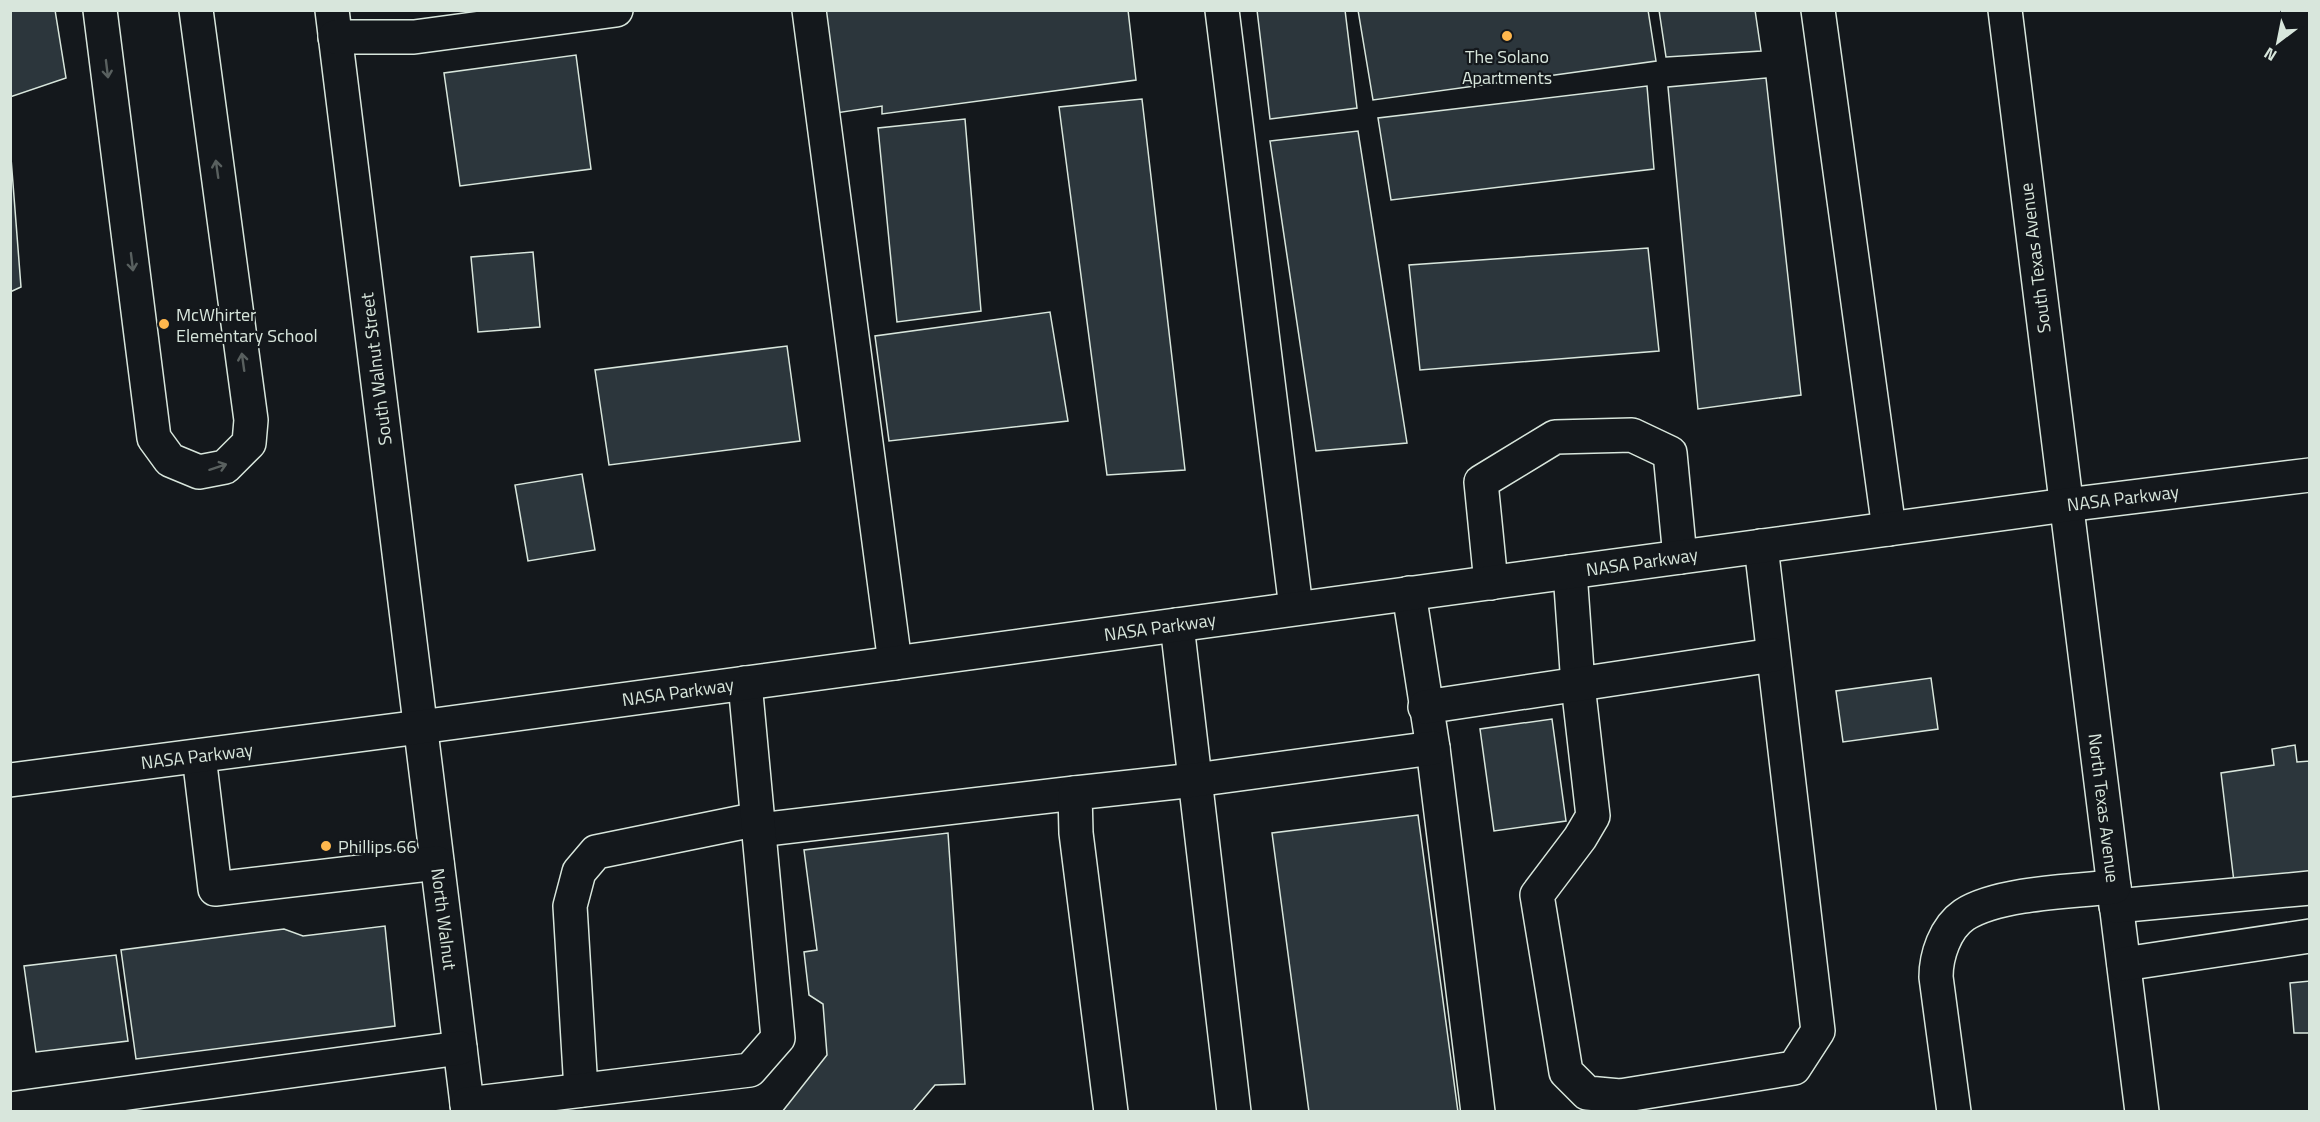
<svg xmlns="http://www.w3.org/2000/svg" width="2320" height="1122" viewBox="0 0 2320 1122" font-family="'Titillium Web',sans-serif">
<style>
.building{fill:#2c363c;stroke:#d8e6dc;stroke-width:1.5}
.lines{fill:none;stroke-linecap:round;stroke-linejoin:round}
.minor-casing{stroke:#d8e6dc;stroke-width:36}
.major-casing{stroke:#d8e6dc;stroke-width:36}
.minor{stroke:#14181c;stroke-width:33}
.major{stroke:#14181c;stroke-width:33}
.oneway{stroke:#59605f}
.poi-dot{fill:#ffb74d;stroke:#14181c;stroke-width:2}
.labels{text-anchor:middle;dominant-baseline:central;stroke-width:4.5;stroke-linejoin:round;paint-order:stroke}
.poi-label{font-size:18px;fill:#d8e6dc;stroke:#14181c;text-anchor:start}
.street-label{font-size:18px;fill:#d8e6dc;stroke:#14181c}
</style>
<rect width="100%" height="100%" fill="#14181c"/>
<g class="building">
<polygon points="10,10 55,10 66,78 10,97"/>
<polygon points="823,10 1128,10 1136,80 882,114 882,106 836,113"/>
<polygon points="1257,10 1345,10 1357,108 1270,119"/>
<polygon points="1358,10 1648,10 1656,61 1373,100"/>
<polygon points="1659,10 1755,10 1761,51 1666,57"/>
<polygon points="576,55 591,169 460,186 444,73"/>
<polygon points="1766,78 1801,395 1698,409 1668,87"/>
<polygon points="1647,86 1654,169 1391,200 1378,118"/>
<polygon points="1142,99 1185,470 1107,475 1059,107"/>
<polygon points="965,119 981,311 897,322 878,128"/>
<polygon points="1358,131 1407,443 1316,451 1270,141"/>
<polygon points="10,145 21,287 10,292"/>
<polygon points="1648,248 1659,351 1420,370 1409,265"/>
<polygon points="533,252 540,327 478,332 471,257"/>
<polygon points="1050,312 1068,421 889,441 875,336"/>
<polygon points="787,346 800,441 609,465 595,370"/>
<polygon points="582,474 595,550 528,561 515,485"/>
<polygon points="1931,678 1938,729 1843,742 1836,691"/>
<polygon points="1552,719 1566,821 1494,831 1480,729"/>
<polygon points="2295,745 2297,762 2310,761 2310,873 2234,882 2221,773 2274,765 2272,749"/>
<polygon points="1418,815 1458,1112 1309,1112 1272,833"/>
<polygon points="948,833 965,1084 935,1085 912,1112 782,1112 827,1055 823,1004 809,995 804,952 817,950 804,850"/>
<polygon points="385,926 395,1026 136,1059 121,950 284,929 303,936"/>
<polygon points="116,955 128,1041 36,1052 24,966"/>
<polygon points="2310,981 2310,1033 2294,1033 2290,983"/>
</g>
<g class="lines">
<defs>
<g id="minor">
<polyline points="100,10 154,438 170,460 199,472 225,467 249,443 251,420 196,10"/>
<polyline points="332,10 468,1112"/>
<polyline points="809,10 895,663"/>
<polyline points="1222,10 1296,608"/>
<polyline points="1818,10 1889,529"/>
<polyline points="2005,10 2142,1112"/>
<polyline points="335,37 414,37 616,10"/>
<polyline points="1570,572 1578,685 1593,816 1580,838 1537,895 1566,1072 1587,1093 1620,1096 1794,1068 1818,1031 1761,546"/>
<polyline points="1491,583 1481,482 1555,437 1632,435 1670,453 1680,557"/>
<polyline points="1409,593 1433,748 1478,1112"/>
<polyline points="1177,625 1234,1112"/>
<polyline points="1425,707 1773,655"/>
<polyline points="199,756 215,889 437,863"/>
<polyline points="759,830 1075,793"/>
<polyline points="2116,906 2310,888"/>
<polyline points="2124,964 2310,936"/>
<polyline points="581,1090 570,906 579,872 596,852 758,819"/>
<polyline points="467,1104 750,1070 778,1038 745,683"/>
<polyline points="10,1109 460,1048"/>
<polyline points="1111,1112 1076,833 1075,793 1195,780 1433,748"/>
<path d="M1954,1112L1936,977C1936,956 1945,928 1964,915C1998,893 2073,891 2114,887"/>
</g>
<polyline id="major" points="10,780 420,727 2066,505 2310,475"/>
</defs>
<use href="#minor" class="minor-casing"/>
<use href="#major" class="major-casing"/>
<use href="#minor" class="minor"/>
<use href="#major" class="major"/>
</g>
<defs><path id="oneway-shaft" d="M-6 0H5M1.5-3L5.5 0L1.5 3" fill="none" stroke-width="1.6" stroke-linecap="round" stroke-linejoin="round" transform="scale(1.5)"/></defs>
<g class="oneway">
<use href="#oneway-shaft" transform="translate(107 69) rotate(83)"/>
<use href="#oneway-shaft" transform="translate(217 169) rotate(-98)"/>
<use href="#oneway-shaft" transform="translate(132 262) rotate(83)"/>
<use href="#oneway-shaft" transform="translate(243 362) rotate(-98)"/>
<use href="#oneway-shaft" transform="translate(218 467) rotate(-18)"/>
</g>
<g class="poi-dot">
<circle cx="1507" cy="36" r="6"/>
<circle cx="164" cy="324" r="6"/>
<circle cx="326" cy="846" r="6"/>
</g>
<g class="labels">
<g class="poi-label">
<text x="1507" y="56" text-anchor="middle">The Solano<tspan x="1507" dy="21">Apartments</tspan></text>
<text x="176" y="314">McWhirter<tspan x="176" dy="21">Elementary School</tspan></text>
<text x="338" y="846">Phillips 66</text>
</g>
<g class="street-label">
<text transform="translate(2035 258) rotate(-97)">South Texas Avenue</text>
<text transform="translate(376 369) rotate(-97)">South Walnut Street</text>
<text transform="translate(2123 498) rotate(-7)">NASA Parkway</text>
<text transform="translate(1642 562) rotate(-8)">NASA Parkway</text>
<text transform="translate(1160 627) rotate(-8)">NASA Parkway</text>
<text transform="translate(678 692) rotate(-8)">NASA Parkway</text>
<text transform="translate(197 756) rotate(-7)">NASA Parkway</text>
<text transform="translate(2104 808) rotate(83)">North Texas Avenue</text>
<text transform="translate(444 919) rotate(83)">North Walnut</text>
</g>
</g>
<rect width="2320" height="1122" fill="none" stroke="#d8e6dc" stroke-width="24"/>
<g transform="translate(2278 42) rotate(212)" stroke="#14181c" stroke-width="4.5" paint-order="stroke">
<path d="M0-4.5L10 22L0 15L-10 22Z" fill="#d8e6dc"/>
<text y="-9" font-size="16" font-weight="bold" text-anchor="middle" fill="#d8e6dc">N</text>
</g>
</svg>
